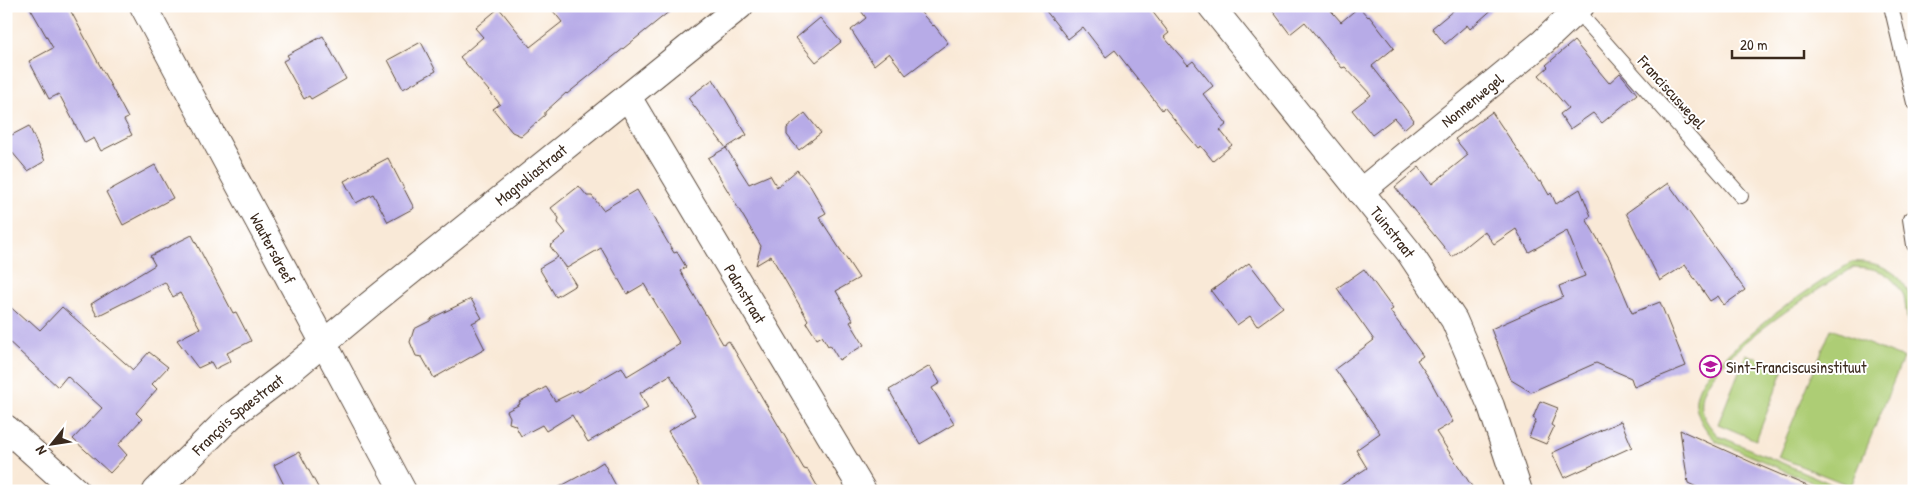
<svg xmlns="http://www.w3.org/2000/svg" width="1920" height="497" viewBox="0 0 1920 497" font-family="'Patrick Hand',sans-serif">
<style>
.green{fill:#adcd74;stroke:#747c49}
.building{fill:#b7abe7}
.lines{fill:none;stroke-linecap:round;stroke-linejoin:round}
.service-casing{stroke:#58473a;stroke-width:16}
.minor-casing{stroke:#58473a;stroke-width:28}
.service{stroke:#fff;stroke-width:14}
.minor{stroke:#fff;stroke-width:26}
.labels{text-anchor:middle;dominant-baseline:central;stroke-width:4;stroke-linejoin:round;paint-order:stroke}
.street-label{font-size:16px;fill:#3b2a1e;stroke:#fff}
.poi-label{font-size:16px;fill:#3b2a1e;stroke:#fff;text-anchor:start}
</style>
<rect width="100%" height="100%" fill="#fff"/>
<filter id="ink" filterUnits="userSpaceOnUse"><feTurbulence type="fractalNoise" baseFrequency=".02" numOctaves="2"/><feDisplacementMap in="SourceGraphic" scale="10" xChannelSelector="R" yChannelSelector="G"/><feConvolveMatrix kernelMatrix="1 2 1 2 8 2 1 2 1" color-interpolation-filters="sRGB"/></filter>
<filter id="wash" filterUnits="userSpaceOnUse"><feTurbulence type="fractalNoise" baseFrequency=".0096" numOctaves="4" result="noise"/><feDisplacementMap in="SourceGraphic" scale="20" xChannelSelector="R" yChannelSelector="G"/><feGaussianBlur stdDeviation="1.12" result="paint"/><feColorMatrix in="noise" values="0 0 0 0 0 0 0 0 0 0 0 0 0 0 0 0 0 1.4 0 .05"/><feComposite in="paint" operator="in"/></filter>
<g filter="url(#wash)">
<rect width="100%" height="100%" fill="#f9e9d7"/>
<g class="green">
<path d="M1852,262C1875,260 1902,271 1909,295C1916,318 1914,345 1914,369L1904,296C1891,273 1880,268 1854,267C1818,290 1706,357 1702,400C1700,415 1709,427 1719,436L1848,491H1832L1716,441C1705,430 1694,414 1696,398C1699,379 1714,367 1727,355C1765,318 1807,290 1852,262Z"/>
<polygon points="1831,329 1903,358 1851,486 1778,457"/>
<polygon points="1746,354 1784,369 1756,440 1718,424"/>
</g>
<g id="blocks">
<g class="building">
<polygon points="29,6 68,6 128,118 124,120 132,135 101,151 94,138 85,143 59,94 49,99 29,61 53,48"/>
<polygon points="549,6 676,6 567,94 566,93 545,112 545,115 521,136 512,132 493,109 500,104 460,57 483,37 475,28 499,8 530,47 562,22"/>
<polygon points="858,6 915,6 933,26 934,25 948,43 906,75 889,53 874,65 851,30 866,18"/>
<polygon points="1042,6 1148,6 1169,33 1164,37 1188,65 1193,61 1213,86 1203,94 1227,124 1220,130 1232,145 1213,161 1201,146 1198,148 1164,107 1162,110 1115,50 1106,57 1083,27 1068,39"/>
<polygon points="1269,6 1327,6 1341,22 1359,7 1368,17 1369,16 1394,48 1372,66 1414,120 1404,129 1394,118 1372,135 1352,110 1371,95 1345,67 1342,68 1305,22 1290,34"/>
<polygon points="1451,6 1496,6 1470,29 1467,25 1445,44 1432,28 1454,10"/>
<polygon points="820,18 841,42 816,62 796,38"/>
<polygon points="323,36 346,79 311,99 309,96 304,99 283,61 289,58 287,55"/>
<polygon points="1574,41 1609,83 1620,73 1637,94 1602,123 1593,113 1570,129 1560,114 1568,108 1539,75 1548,67 1546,65"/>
<polygon points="421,42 436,71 403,89 388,60"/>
<polygon points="713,79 747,135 726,148 688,98"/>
<polygon points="1492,112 1539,182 1541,181 1549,195 1551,193 1556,204 1580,189 1591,216 1586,219 1609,258 1632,313 1660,302 1686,366 1634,387 1631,378 1596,363 1531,392 1511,380 1491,329 1563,297 1559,286 1585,276 1567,231 1529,252 1516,229 1494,244 1484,231 1452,257 1395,187 1419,167 1432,184 1468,155 1455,139"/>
<polygon points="805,113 821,133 799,150 787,135 787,128"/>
<polygon points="29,126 45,161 28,171 6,145 6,138"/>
<polygon points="726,148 749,184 770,175 777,187 797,170 809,184 826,213 819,217 859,278 836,291 853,320 850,322 864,345 839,360 830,345 828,346 822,336 817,339 806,322 808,320 771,256 756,265 761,246 708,158"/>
<polygon points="388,158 414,208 388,222 373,194 356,203 344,181"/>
<polygon points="155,165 173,198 123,225 106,192"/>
<polygon points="1668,183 1745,290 1724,305 1718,296 1710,301 1685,265 1660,281 1626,213"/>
<polygon points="579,186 587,196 592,196 603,210 637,190 674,253 677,252 686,267 680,271 723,344 729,341 804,469 808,470 820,491 703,491 668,431 695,415 670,375 640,393 648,408 588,442 572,415 546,431 542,425 521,436 515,425 509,423 510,417 507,411 520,404 519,402 546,387 555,401 577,390 579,392 622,367 627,376 680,344 644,284 627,294 601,248 567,268 559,258 576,285 556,297 539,268 558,257 550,246 566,233 558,223 559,218 551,208"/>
<polygon points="192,235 233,313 236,312 251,341 227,353 231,361 215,369 211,362 198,368 177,340 200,328 180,293 173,297 165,282 97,316 91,304 155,265 150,256"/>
<polygon points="1249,263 1283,307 1257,326 1250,316 1237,325 1211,291"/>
<polygon points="1364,269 1393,309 1390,311 1423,356 1417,360 1429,378 1453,422 1436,432 1475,491 1332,491 1367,468 1356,450 1380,433 1335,369 1374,340 1337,288"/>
<polygon points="471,299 482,318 472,323 485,349 434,378 422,357 416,356 410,342 414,329 430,321 432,318"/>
<polygon points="6,303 27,322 29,320 40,330 62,307 133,370 149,352 168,367 152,384 157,389 136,413 142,419 118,445 127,455 110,473 73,439 102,408 67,376 58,387 6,339"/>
<polygon points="930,366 940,383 932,388 954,424 920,444 889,390"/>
<polygon points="1540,401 1558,408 1551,425 1554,427 1546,444 1529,437 1536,420 1533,418"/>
<polygon points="1621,421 1632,447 1564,478 1552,453"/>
<polygon points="1680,430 1751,462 1819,491 1705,491 1688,483"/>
<polygon points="299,452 320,491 287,491 274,465"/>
<polygon points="603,462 619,491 552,491 585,473"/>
</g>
</g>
</g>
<g filter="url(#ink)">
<use href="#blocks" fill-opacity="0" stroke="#58473a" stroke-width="1"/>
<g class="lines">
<defs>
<g id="service">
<polyline points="1891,6 1914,103"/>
<polyline points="1577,11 1741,196"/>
<polyline points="1914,218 1910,219 1914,245"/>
</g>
<g id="minor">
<path id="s1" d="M143,6L403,491"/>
<path id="s2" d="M1211,6L1409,252L1454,320L1491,406L1519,491"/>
<path id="s3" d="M628,97L863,491"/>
<path id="s4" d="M1360,192L1543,42L1581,6"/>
<polyline points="6,428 76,491"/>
<path id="s5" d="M156,491L231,416L285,375L369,305L740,6"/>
</g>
</defs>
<use href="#service" class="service-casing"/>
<use href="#minor" class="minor-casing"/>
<use href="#service" class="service"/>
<use href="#minor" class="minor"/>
</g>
</g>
<defs>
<symbol id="school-ring" viewBox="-11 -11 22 22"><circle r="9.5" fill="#fff" stroke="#b5179e" stroke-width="1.5"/><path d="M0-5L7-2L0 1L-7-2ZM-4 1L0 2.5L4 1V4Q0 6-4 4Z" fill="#b5179e"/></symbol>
</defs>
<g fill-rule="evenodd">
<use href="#school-ring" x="1698" y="354" width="25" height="25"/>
</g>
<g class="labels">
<g class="street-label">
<text transform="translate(1672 92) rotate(48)">Franciscuswegel</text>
<text stroke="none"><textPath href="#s4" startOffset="145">Nonnenwegel</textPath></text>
<text stroke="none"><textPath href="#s5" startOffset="491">Magnoliastraat</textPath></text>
<text stroke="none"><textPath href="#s2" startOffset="290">Tuinstraat</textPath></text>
<text stroke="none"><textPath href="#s1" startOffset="275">Wautersdreef</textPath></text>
<text stroke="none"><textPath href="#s3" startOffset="229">Palmstraat</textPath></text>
<text stroke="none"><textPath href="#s5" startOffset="112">François Spaestraat</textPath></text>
</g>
<g class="poi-label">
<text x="1726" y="367">Sint-Franciscusinstituut</text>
</g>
</g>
<rect width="1920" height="497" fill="none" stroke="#fff" stroke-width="25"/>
<g transform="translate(52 444) rotate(240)" stroke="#ffffff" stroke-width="4" paint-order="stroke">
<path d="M0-4L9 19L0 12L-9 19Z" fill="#3b2a1e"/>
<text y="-8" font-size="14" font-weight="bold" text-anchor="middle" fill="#3b2a1e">N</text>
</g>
<path d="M1732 50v8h72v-8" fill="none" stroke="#3b2a1e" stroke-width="2.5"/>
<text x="1740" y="50" font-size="15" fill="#3b2a1e" stroke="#ffffff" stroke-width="4" paint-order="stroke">20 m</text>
</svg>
